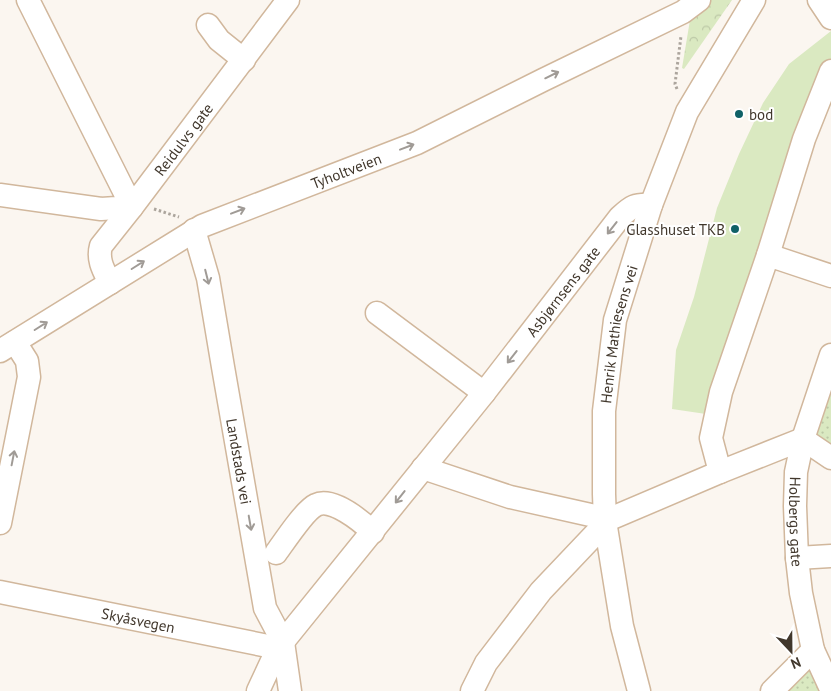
<svg xmlns="http://www.w3.org/2000/svg" width="831" height="691" viewBox="0 0 831 691" font-family="'PT Sans',sans-serif">
<style>
.grass{fill:url(#grass-dots)}
.park{fill:url(#park-crowns)}
.garden{fill:#dae9c1}
.lines{fill:none;stroke-linecap:round;stroke-linejoin:round}
.minor-casing{stroke:#d1b79c;stroke-width:25}
.path{stroke:#aca59d;stroke-width:3;stroke-dasharray:2.5 2.5;stroke-linecap:butt}
.minor{stroke:#fff;stroke-width:22}
.oneway{stroke:#a09b96}
.poi-dot{fill:#106167;stroke:#fff;stroke-width:2}
.labels{text-anchor:middle;dominant-baseline:central;stroke-width:4;stroke-linejoin:round;paint-order:stroke}
.poi-label{font-size:15px;fill:#41372c;stroke:#fff;text-anchor:start}
.street-label{font-size:15px;fill:#41372c;stroke:#fff}
</style>
<defs>
<pattern id="grass-dots" width="8" height="8" patternUnits="userSpaceOnUse" patternTransform="scale(1.25)"><rect width="8" height="8" fill="#dae9c1"/><path d="M2 2h.1M6 6h.1" fill="none" stroke="#bcc8a6" stroke-width="1.8" stroke-linecap="round"/></pattern>
<pattern id="park-crowns" width="20" height="18" patternUnits="userSpaceOnUse" patternTransform="scale(1.25)"><rect width="20" height="18" fill="#dae9c1"/><path d="M2 6a3 3 0 1 1 6 0M12 15a3 3 0 1 1 6 0" fill="none" stroke="#bcc8a6"/></pattern>
</defs>
<rect width="100%" height="100%" fill="#fbf6f0"/>
<g class="grass">
<polygon points="831,355 831,458 803,439"/>
<polygon points="813,650 831,691 772,691"/>
</g>
<polygon class="park" points="711,0 732,0 684,69 682,68 690,20 695,13"/>
<polygon class="garden" points="831,31 831,71 706,414 672,409 676,350 694,297 717,208 739,154 763,103 789,64"/>
<g class="lines">
<defs>
<g id="minor">
<polyline points="819,0 831,18"/>
<polyline points="208,25 219,40 244,60"/>
<polyline points="0,195 101,209 132,207 28,0"/>
<path id="s1" d="M194,230L208,278L223,367L265,608L283,642L290,691"/>
<polyline points="768,255 831,276"/>
<path id="s2" d="M110,283C104,271 97,260 101,246L132,207L288,0"/>
<polyline points="377,313 484,393"/>
<path id="s3" d="M0,351L202,226L417,143L543,80L683,12L699,0"/>
<path id="s4" d="M831,355L803,439L796,472L795,506L797,558L801,593L813,650L831,689"/>
<polyline points="803,439 831,458"/>
<polyline points="423,468 510,497 595,516 605,521"/>
<polyline points="720,472 711,438 721,392 768,255 804,139 831,71"/>
<polyline points="0,523 29,377 27,361 15,342"/>
<path d="M276,553C284,542 305,510 316,505C332,497 361,521 373,532"/>
<polyline points="797,558 831,556"/>
<path id="s5" d="M0,592L278,648"/>
<path id="s6" d="M258,691L278,648L484,393L620,217C632,206 635,204 651,205"/>
<polyline points="472,691 486,663 541,591 597,532 605,521 720,472 803,439"/>
<path id="s7" d="M639,691L622,626L605,521L604,494V411L615,320L651,205L687,112L754,0"/>
<polyline points="772,691 813,650"/>
</g>
</defs>
<use href="#minor" class="minor-casing"/>
<g class="path">
<polyline points="677,89 675,84 681,36"/>
<polyline points="154,209 179,217"/>
</g>
<use href="#minor" class="minor"/>
</g>
<defs><path id="oneway-shaft" d="M-6 0H5M1.5-3L5.5 0L1.5 3" fill="none" stroke-width="1.6" stroke-linecap="round" stroke-linejoin="round" transform="scale(1.25)"/></defs>
<g class="oneway">
<use href="#oneway-shaft" transform="translate(552 75) rotate(-26)"/>
<use href="#oneway-shaft" transform="translate(407 147) rotate(-21)"/>
<use href="#oneway-shaft" transform="translate(238 211) rotate(-21)"/>
<use href="#oneway-shaft" transform="translate(612 228) rotate(128)"/>
<use href="#oneway-shaft" transform="translate(138 265) rotate(-32)"/>
<use href="#oneway-shaft" transform="translate(207 277) rotate(76)"/>
<use href="#oneway-shaft" transform="translate(41 326) rotate(-32)"/>
<use href="#oneway-shaft" transform="translate(512 357) rotate(128)"/>
<use href="#oneway-shaft" transform="translate(13 458) rotate(-79)"/>
<use href="#oneway-shaft" transform="translate(400 497) rotate(128)"/>
<use href="#oneway-shaft" transform="translate(250 523) rotate(80)"/>
</g>
<g class="poi-dot">
<circle cx="739" cy="114" r="5"/>
<circle cx="735" cy="229" r="5"/>
</g>
<g class="labels">
<g class="poi-label">
<text x="749" y="114">bod</text>
<text x="725" y="229" text-anchor="end">Glasshuset TKB</text>
</g>
<g class="street-label">
<text stroke="none"><textPath href="#s2" startOffset="174">Reidulvs gate</textPath></text>
<text stroke="none"><textPath href="#s3" startOffset="392">Tyholtveien</textPath></text>
<text stroke="none"><textPath href="#s6" startOffset="504">Asbjørnsens gate</textPath></text>
<text stroke="none"><textPath href="#s7" startOffset="362">Henrik Mathiesens vei</textPath></text>
<text stroke="none"><textPath href="#s1" startOffset="236">Landstads vei</textPath></text>
<text stroke="none"><textPath href="#s4" startOffset="172">Holbergs gate</textPath></text>
<text stroke="none"><textPath href="#s5" startOffset="141">Skyåsvegen</textPath></text>
</g>
</g>
<g transform="translate(791 651) rotate(158)" stroke="#ffffff" stroke-width="4" paint-order="stroke">
<path d="M0-4L9 19L0 12L-9 19Z" fill="#41372c"/>
<text y="-8" font-size="14" font-weight="bold" text-anchor="middle" fill="#41372c">N</text>
</g>
</svg>
